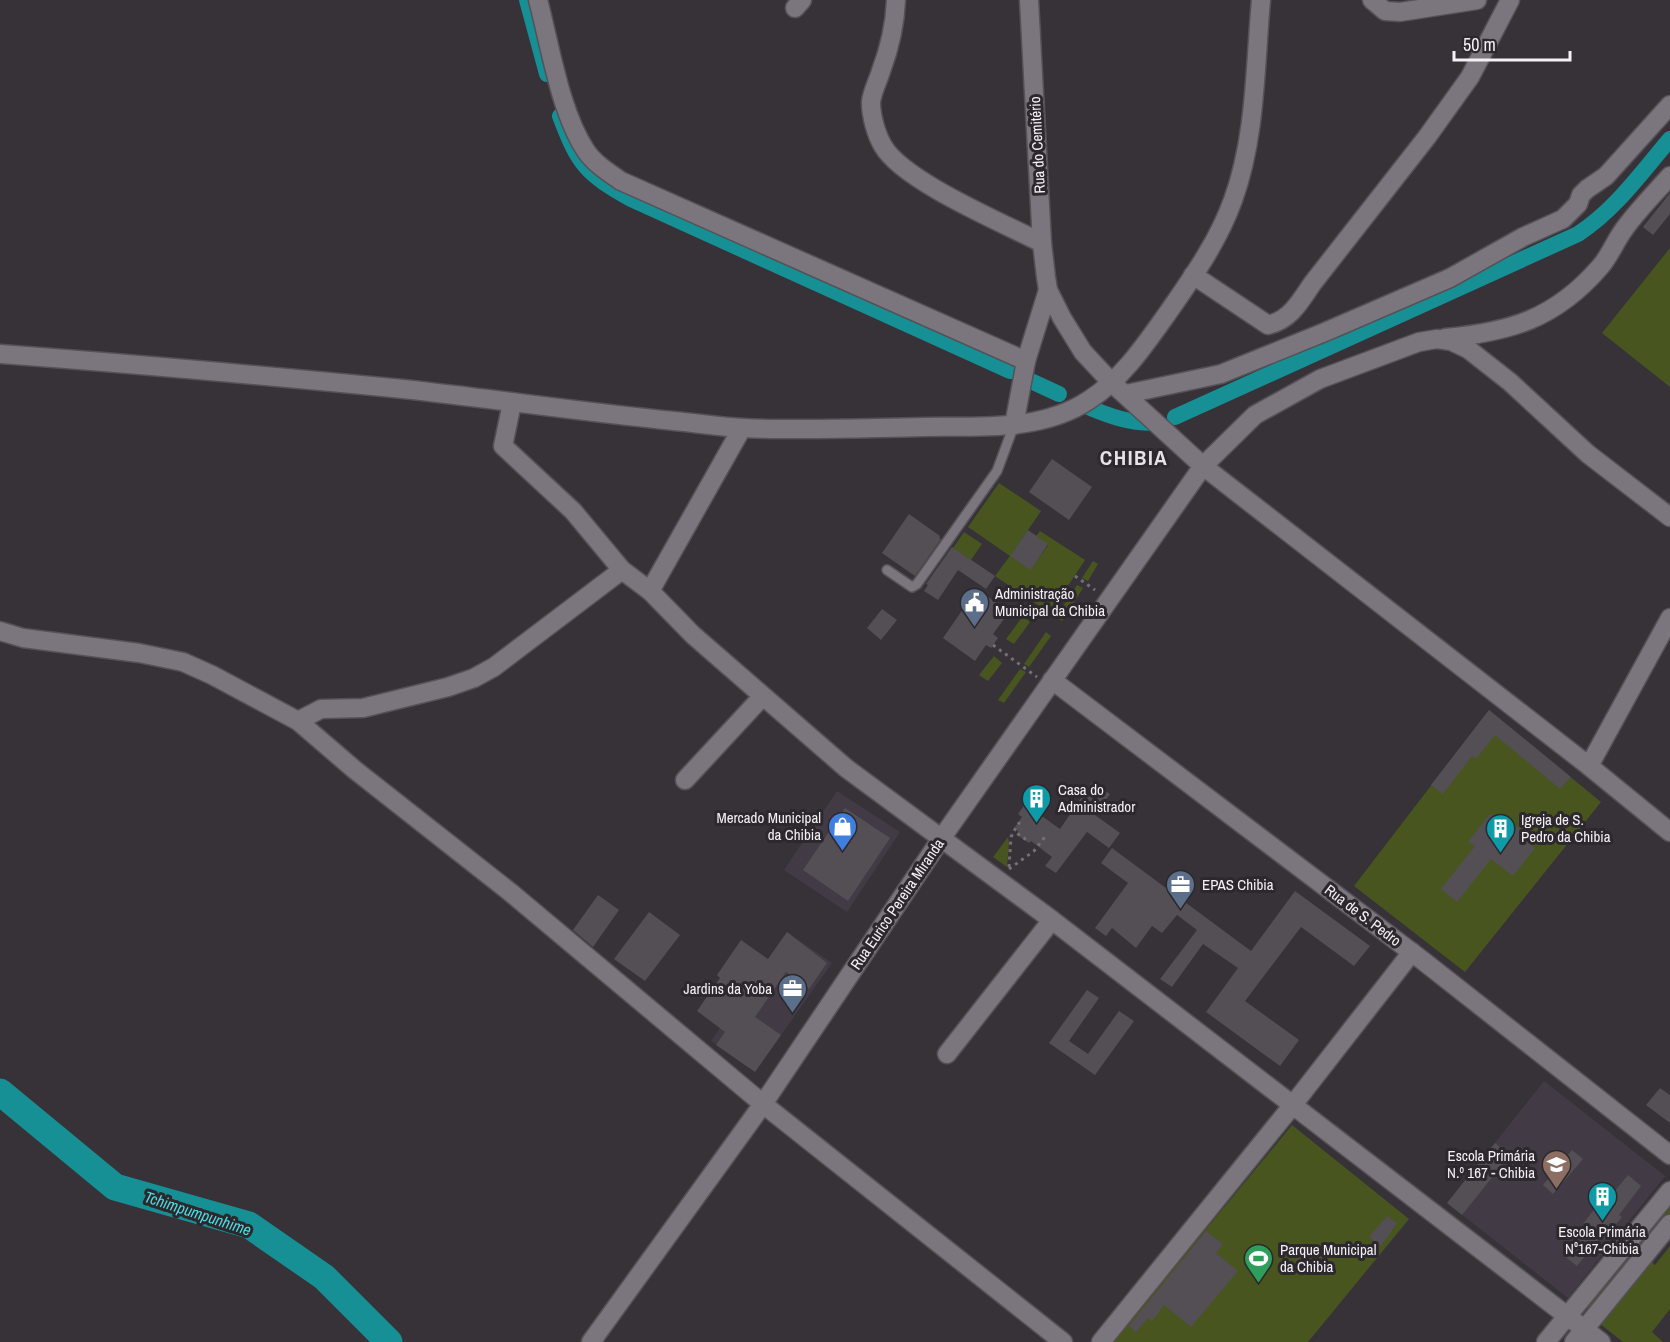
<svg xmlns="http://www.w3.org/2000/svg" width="1670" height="1342" viewBox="0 0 1670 1342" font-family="'Archivo Narrow',sans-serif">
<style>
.built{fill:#423a45}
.green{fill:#49551e}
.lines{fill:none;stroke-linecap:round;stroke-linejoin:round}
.canal{stroke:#169095;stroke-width:16}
.river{stroke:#169095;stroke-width:27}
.building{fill:#534f55}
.service-casing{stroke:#555157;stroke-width:12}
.minor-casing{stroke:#555157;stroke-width:21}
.path{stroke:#747176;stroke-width:3;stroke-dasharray:3 4.5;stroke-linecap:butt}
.service{stroke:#7b767d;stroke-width:9}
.minor{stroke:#7b767d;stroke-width:18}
.labels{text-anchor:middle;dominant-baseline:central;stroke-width:6;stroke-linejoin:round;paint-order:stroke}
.street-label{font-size:15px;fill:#f3f1f5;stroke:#2c282d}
.poi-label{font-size:15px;fill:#f3f1f5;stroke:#2c282d;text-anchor:start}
.water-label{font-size:16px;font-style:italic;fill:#4bdde2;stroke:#2c282d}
.district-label{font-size:21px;font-weight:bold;letter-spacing:1.5px;fill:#e7e1e9;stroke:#2c282d}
</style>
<rect width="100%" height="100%" fill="#363238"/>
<g class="built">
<polygon points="837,791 900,832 847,912 784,870"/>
<polygon points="787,932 832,963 755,1072 711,1041"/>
<polygon points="1544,1081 1665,1176 1568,1298 1447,1203"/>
</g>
<g class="green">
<polygon points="1670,248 1670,387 1602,333"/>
<polygon points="999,483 1041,511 1011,555 1031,569 1048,545 1036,536 1040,531 1085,560 1050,613 995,576 1010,556 968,527"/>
<polygon points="964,532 982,544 971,560 953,548"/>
<polygon points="1093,561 1098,564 1088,581 1082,578"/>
<polygon points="1077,585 1083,588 1062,621 1056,617"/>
<polygon points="1023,616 1030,622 1014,644 1006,639"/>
<polygon points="1046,632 1051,636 1029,667 1024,664"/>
<polygon points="994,656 1002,663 988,681 979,675"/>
<polygon points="1020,669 1026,672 1004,703 998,700"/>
<polygon points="1489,710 1601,802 1465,972 1354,886"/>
<polygon points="1008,837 1009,843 1007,867 993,857"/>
<polygon points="1292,1125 1409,1219 1308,1342 1113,1342"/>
<polygon points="1670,1202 1670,1214 1593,1307 1586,1309 1585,1306"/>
<polygon points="1670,1246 1670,1309 1652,1332 1663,1342 1623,1342 1599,1323 1650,1260 1655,1265"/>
</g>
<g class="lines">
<g class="canal">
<polyline points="527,0 547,74"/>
<path d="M560,116C578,164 586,174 631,199L1010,371"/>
<polyline points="1033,382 1059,394"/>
<path d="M1088,407C1109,416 1129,423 1152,423"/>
<path d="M1175,417L1578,234C1615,210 1642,172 1670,139"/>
</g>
<polyline class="river" points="0,1092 115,1187 249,1225 324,1277 389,1342"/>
</g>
<g class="building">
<polygon points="1670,193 1670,214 1653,235 1643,227"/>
<polygon points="1052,459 1092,487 1069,520 1029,492"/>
<polygon points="909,514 940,536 939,538 941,539 915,576 882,553"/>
<polygon points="1028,530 1048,544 1031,570 1010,556"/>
<polygon points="952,547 995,576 986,589 958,570 938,600 924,591 928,585 926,584"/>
<polygon points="977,589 1009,612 993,634 998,638 991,648 986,645 975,661 943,638"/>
<polygon points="882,609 897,620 881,640 867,628"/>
<polygon points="1489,710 1571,777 1560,789 1495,735 1476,759 1472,756 1443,794 1431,785"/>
<polygon points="1092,782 1110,794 1095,815 1120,833 1109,848 1087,832 1056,873 1045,866 1052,857 1031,841 1029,843 1017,835 1019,833 1015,827 1022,817 1018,814 1025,804 1060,829"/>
<polygon points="845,808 890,838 848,901 803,870"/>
<polygon points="1490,814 1499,821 1503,816 1530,836 1526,841 1535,848 1513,876 1491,859 1457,902 1441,889 1475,846 1468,842"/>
<polygon points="1112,848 1251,951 1295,891 1370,946 1354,966 1301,927 1245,1001 1299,1040 1280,1066 1206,1012 1238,968 1203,944 1172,987 1160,979 1197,930 1177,915 1162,933 1152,926 1136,948 1112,928 1106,936 1095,928 1128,883 1101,863"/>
<polygon points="598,895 619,910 593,947 573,930"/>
<polygon points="649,912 680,935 645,981 614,959"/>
<polygon points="787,932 827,963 809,989 786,972 755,1017 781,1035 755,1072 716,1045 725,1032 697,1011 720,978 717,975 741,940 768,959"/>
<polygon points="1087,990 1099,998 1069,1041 1088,1054 1119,1011 1134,1021 1095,1075 1049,1043"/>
<polygon points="1660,1088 1670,1095 1670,1123 1646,1105"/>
<polygon points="1495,1143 1510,1155 1462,1215 1447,1203"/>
<polygon points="1572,1150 1583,1159 1553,1194 1543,1185"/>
<polygon points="1628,1175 1641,1186 1619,1215 1622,1217 1603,1240 1600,1238 1577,1266 1563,1255 1586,1226 1583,1224 1602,1199 1605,1203"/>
<polygon points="1387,1216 1397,1223 1381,1246 1369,1237"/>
<polygon points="1206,1231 1223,1244 1216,1253 1238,1271 1191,1327 1164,1305 1152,1321 1148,1318 1136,1332 1129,1326"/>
</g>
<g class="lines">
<defs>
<polyline id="service" points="887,570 912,587 917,584 997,471 1014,425"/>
<g id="minor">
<path d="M538,0C550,45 560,112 586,151C594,163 608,172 621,181L1026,361"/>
<path d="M896,0C895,25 890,47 881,71C878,81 872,92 871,102C871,116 876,134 883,146C903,181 1003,223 1042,243"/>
<polyline points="1029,0 1042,243 1046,277 1048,290 1062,318 1083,352 1111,382 1203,466 1589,766 1670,618"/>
<polyline points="1372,0 1385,11 1400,12 1477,0"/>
<polyline points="795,8 802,0"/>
<path d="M1193,275L1268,325C1290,320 1300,302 1312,284L1427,137L1470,77L1510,0"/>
<path d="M1445,338C1510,332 1555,319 1600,267C1610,256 1615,241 1625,228C1638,210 1655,193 1670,176"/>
<path d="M0,354C135,364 269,376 403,389C494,399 583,412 674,421C697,423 720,427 744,428C803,431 863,428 923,427C978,426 1041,432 1089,400C1122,379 1145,345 1167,314C1192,278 1218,242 1233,200C1256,137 1255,66 1261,0"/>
<polyline points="1126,394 1221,374 1325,332 1450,278 1523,237 1563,219 1578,204 1581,195 1587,189 1606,176 1670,105"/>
<polyline points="512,403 503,446 573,511 622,570 650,591 693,635 846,768 1048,917 1601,1342"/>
<polyline points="1014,425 1026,361 1048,290"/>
<polyline points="650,591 742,428"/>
<polyline points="0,631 23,638 139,653 183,662 212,675 298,721 355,770 510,892 763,1104 1063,1342"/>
<polyline points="1052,680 1422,960 1670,1155"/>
<polyline points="298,721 321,709 363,708 448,687 474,678 494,667 622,570"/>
<polyline points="1589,766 1670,832"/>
<polyline points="685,780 762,697"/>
<polyline points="947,1054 1052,920"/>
<polyline points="591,1342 763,1104 941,839 1203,466 1255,415 1320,379 1419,342 1437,339 1451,341 1468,349 1510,382 1588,454 1670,517"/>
<polyline points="1101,1342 1292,1106 1412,952"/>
<polyline points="1546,1342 1670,1191"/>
<polyline points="1574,1342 1670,1224"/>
</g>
</defs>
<use href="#service" class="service-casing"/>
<use href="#minor" class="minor-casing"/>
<g class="path">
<polyline points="1075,576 1095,590"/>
<polyline points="993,645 1037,677"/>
<polyline points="1020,824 1019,823 1014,831 1028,841 1029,840"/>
<polyline points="1009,867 1011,837 1014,831"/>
<polyline points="1009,869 1034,851 1047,834"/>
</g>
<use href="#service" class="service"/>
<use href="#minor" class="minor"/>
</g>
<defs>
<symbol id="civic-pin" viewBox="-11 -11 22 30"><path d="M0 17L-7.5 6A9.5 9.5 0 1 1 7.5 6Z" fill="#5c6f8a" stroke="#2c282d"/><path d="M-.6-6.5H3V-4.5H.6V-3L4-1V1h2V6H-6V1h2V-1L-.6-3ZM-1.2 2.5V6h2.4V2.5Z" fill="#fff"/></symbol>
<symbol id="building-pin" viewBox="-11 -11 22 30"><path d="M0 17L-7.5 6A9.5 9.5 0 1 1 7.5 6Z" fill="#0f9aa8" stroke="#2c282d"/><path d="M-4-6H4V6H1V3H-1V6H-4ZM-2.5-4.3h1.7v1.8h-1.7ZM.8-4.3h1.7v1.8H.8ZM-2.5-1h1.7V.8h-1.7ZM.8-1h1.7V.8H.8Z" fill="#fff"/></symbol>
<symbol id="shop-pin" viewBox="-11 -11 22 30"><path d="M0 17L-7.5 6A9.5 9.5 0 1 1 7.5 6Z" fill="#3f7fe0" stroke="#2c282d"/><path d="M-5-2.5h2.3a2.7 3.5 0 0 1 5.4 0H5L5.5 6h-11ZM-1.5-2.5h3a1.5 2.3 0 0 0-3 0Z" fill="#fff"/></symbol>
<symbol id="office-pin" viewBox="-11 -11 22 30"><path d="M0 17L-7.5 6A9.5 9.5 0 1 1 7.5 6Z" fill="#5c6f8a" stroke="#2c282d"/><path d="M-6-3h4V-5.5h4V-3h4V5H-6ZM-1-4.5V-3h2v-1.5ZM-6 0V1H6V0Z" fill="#fff"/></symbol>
<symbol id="school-pin" viewBox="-11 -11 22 30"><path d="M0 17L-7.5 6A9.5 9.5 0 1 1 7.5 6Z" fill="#8d6e63" stroke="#2c282d"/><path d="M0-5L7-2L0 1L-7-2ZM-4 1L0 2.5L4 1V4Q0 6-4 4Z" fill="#fff"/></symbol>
<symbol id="stadium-pin" viewBox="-11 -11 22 30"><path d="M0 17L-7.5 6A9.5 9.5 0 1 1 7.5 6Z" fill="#2e9e5b" stroke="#2c282d"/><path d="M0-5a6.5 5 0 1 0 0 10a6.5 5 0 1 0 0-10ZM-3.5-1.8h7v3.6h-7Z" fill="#fff"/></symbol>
</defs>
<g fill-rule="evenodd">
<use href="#civic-pin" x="958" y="586" width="33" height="45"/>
<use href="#building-pin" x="1020" y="782" width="33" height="45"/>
<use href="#shop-pin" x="826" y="810" width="33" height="45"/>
<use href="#building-pin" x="1484" y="812" width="33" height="45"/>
<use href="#office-pin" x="1164" y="868" width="33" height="45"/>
<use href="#office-pin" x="776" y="972" width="33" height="45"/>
<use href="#school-pin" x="1540" y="1148" width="33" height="45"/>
<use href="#building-pin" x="1586" y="1180" width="33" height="45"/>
<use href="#stadium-pin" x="1242" y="1242" width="33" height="45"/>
</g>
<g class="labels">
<g class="street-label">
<text transform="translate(1037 145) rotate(-93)">Rua do Cemitério</text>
<text transform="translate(897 904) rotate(-56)">Rua Eurico Pereira Miranda</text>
<text transform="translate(1363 915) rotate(37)">Rua de S. Pedro</text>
</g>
<g class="poi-label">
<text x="995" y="593">Administração<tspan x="995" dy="17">Municipal da Chibia</tspan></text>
<text x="1058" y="789">Casa do<tspan x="1058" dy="17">Administrador</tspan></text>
<text x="821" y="817" text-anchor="end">Mercado Municipal<tspan x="821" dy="17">da Chibia</tspan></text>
<text x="1521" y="819">Igreja de S.<tspan x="1521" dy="17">Pedro da Chibia</tspan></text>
<text x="1202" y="884">EPAS Chibia</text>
<text x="772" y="988" text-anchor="end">Jardins da Yoba</text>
<text x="1535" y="1155" text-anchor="end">Escola Primária<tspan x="1535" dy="17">N.º 167 - Chibia</tspan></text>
<text x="1602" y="1231" text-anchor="middle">Escola Primária<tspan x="1602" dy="17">N⁰167-Chibia</tspan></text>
<text x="1280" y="1249">Parque Municipal<tspan x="1280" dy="17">da Chibia</tspan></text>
</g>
<g class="water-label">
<text transform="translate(198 1213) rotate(18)">Tchimpumpunhime</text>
</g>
<g class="district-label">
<text x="1134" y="457">CHIBIA</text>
</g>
</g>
<path d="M1454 51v9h116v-9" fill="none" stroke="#f3f1f5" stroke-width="3"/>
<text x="1463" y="51" font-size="18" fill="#f3f1f5" stroke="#2c282d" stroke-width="4.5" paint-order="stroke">50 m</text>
</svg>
